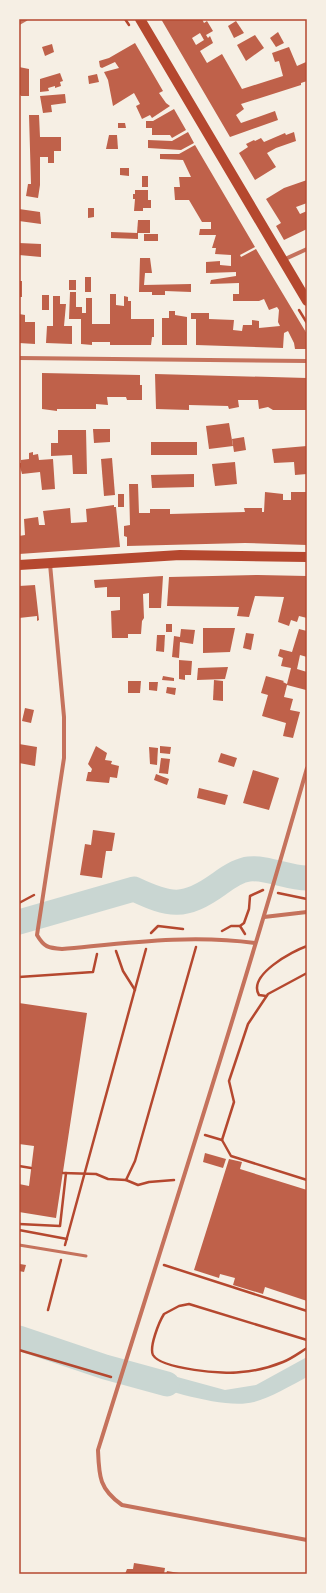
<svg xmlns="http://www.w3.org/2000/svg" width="326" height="1593" viewBox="0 0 326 1593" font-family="'Nunito Sans',sans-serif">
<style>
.water{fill:#c9d6d2}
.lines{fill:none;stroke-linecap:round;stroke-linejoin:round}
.river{stroke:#c9d6d2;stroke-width:25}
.building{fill:#bf614a;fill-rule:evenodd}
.path{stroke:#b5482f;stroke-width:2.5}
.service{stroke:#c5725c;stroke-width:3}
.minor{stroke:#c5725c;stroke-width:4}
.primary{stroke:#b5482f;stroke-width:10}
.neatline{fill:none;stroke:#b5482f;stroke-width:1.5}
</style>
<rect width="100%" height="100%" fill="#f6efe4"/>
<path class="water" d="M307,1357V1377C292,1385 270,1398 254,1402C224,1410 165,1389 134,1381L137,1366L225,1390L256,1385Z"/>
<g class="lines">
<g class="river">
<path d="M19,922L134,889C170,906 184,909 219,884C227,878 239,870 249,869C267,867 288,878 307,878"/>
<polyline points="19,1338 105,1367 167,1384"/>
</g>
</g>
<g class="building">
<path d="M161,19H202L204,23L207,21L213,31L206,35L208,38L210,36L213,43L200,51L207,63L222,54L242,89L283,76L279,61L275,62L272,53L289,47L297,66L306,62L307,81L301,83V85L241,104L244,109L236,115L241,123L275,111L278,120L230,137ZM200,33L204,40L196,45L192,38Z"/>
<polygon points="236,21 244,33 234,38 228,26"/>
<polygon points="278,32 284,43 276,47 270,38"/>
<polygon points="255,35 264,48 246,61 237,45"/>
<polygon points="135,43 163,91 159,93 166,103 170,106 152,118 150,115 142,119 136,106 140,104 134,93 113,106 108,80 104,72 119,68 115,62 102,68 100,67 99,61 109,58"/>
<polygon points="52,44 54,52 45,56 42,47"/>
<polygon points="19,67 29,69 29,96 21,96 19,93"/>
<polygon points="60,73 63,81 60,82 61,86 55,88 55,86 48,88 49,91 40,92 40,79"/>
<polygon points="97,74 99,82 89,84 88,76"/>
<polygon points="65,94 66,103 51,105 52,112 43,113 40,96"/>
<polygon points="174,109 186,130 172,138 170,135 152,135 152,128 146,128 146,121 153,121"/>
<polygon points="29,115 39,115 40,137 61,137 61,151 54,151 54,163 48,163 48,157 40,157 40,185 38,198 26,196 28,184 31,184"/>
<polygon points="118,123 125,123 126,128 118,128"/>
<polygon points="188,132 194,143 181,150 148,148 148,140 172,141"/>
<polygon points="294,132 296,141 276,148 267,153 276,167 255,180 239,153 248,147 246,144 254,140 255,141 261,138 264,142 285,133 286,135"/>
<polygon points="109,135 117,135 118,149 106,149"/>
<polygon points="195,145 255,247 240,255 241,257 256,249 307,334 307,349 295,349 294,343 288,331 284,333 283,348 196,345 196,319 191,319 191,313 209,313 209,319 234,320 233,330 242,331 243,325 252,325 252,320 259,321 259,328 280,326 278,322 279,310 277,307 269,310 264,299 259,301 233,301 233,294 239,294 239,283 210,284 211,280 236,276 236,272 206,273 206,262 220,261 220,265 231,266 231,255 215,254 216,248 212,248 216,235 199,235 200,229 211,229 211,222 202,222 189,200 175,200 174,187 180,187 179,177 191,177 183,160 160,159 160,154 179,154"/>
<polygon points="120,168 129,168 129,176 120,175"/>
<rect x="142" y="176" width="6" height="11"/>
<polygon points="307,180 307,203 296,207 300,214 307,211 307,229 284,240 276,226 281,223 266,199 284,188"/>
<polygon points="135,190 148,190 148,200 151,200 151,208 143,208 143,211 134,211 135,199 133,199 133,194 135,194"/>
<polygon points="88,208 94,208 94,217 88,218"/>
<polygon points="19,209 40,212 41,224 19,221"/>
<polygon points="138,220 150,220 150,233 137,233"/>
<polygon points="111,232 138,233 138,239 111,238"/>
<rect x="144" y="234" width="14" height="7"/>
<polygon points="19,243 41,244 41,257 19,255"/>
<polygon points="140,258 150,258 152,273 145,273 144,285 191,284 191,292 165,291 165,295 152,295 152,292 139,292"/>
<rect x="85" y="277" width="6" height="15"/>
<rect x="69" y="280" width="7" height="10"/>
<rect x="19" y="281" width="3" height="16"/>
<polygon points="70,292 76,292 76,307 82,307 82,313 86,313 86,298 92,298 92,324 110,324 110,294 116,294 116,305 124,306 124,296 128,297 128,301 131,301 131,319 154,319 154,337 152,337 151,345 110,345 110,342 92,342 92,345 81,344 81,319 69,319"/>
<rect x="42" y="295" width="7" height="15"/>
<polygon points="53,296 60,296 60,304 66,304 64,326 72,326 72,344 46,343 47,326 53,326"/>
<polygon points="169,311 175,311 175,315 187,317 187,345 162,345 162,318 169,318"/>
<polygon points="19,314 25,315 25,322 35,322 35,344 19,343"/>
<polygon points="42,373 140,375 140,385 142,385 142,400 127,400 126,397 107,397 108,405 96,404 96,409 57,409 57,411 42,409"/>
<polygon points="155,374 307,378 307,410 273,410 268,407 259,409 258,400 238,400 239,407 229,409 228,406 189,405 189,410 156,409"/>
<polygon points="229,423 233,446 209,449 206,426"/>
<polygon points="93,429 110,429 110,442 94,443"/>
<polygon points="58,430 86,430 87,474 73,474 72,455 51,456 51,443 58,443"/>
<polygon points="244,437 246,450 234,452 232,439"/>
<rect x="151" y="442" width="46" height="13"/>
<polygon points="307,446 307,474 295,475 294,462 274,463 272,449"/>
<polygon points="33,452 33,455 38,454 39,460 53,459 55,489 42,490 40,472 22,474 19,463 21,463 21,460 29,459 29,453"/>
<polygon points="112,458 115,495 104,496 101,459"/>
<polygon points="235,462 237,484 215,486 212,464"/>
<polygon points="194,474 194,487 152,488 151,475"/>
<polygon points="129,484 138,484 139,513 150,513 150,509 170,509 170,514 245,512 244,508 262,508 262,512 264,512 265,492 283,494 283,500 291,500 291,492 307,492 307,545 245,543 127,546 127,537 124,536 124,526 130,525"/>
<rect x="118" y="494" width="6" height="13"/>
<polygon points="114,505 114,507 116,507 120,547 19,554 19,536 25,535 24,519 38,517 39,525 45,525 43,511 70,508 71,523 87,522 86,509"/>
<polygon points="258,575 307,576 307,618 299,616 297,622 291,620 289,626 278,622 284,597 255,596 249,617 237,616 239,607 167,606 169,577"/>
<polygon points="163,576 161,608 149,608 149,593 143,594 144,618 142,621 141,634 128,634 128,638 112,638 111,611 120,610 120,597 107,597 107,587 95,588 94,580"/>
<polygon points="35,585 39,620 37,621 37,616 19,618 19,586"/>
<rect x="166" y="624" width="6" height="8"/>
<polygon points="203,628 235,628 230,652 203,653"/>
<polygon points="181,629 195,630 193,644 180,642 179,658 172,657 174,636 180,637"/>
<polygon points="299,629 307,631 307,657 300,655 297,669 307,672 307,687 306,690 287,685 284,697 293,699 290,710 300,712 293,738 283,736 286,723 262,716 268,695 261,693 266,676 284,681 283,682 287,684 291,668 281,666 283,658 278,656 280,649 292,652"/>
<polygon points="246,633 254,634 251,650 243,648"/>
<polygon points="157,635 165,635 164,652 156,651"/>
<polygon points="179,660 192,661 191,675 185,675 185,680 179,679"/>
<polygon points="228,667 225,679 197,680 198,668"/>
<polygon points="163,676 174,678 174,681 162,680"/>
<polygon points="214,680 223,681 223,701 213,700"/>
<polygon points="128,681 141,681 140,693 128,693"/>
<polygon points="149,682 158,682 157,691 149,690"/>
<polygon points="167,687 176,688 175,695 166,693"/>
<polygon points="25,708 34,710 31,723 22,721"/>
<polygon points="19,744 37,747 35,766 19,763"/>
<polygon points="96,746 107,753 105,760 112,761 111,764 119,766 117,778 110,777 109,783 86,781 88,772 91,772 92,769 88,764"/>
<polygon points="160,746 171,747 170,754 160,753"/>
<polygon points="149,747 158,748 157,765 150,764"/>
<polygon points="221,753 237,758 234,767 218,762"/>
<polygon points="161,758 170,759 168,774 159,773"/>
<polygon points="253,770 279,778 269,810 243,803"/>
<polygon points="156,774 169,779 167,785 154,780"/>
<polygon points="199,788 228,795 225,805 197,798"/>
<polygon points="93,830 115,833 112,851 106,851 102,878 80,875 85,844 91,845"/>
<polygon points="19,1003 87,1013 56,1218 19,1212 19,1184 29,1186 34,1146 19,1144"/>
<polygon points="205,1153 226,1159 223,1168 203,1162"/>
<polygon points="229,1159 242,1162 240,1169 307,1190 307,1301 265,1287 263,1294 233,1285 235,1278 220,1274 219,1278 194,1270"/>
<polygon points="20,1264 26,1265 24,1272 19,1271"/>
<polygon points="134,1563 165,1568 164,1574 125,1574 127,1569 133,1569"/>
<polygon points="167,1571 179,1573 179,1574 166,1574"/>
</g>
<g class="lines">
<g class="path">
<polyline points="125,19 129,25"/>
<polyline points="299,310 307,323"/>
<polyline points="278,893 307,899"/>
<polyline points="19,903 34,895"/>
<polyline points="240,926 245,934"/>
<polyline points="222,931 231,926 240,926 244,923 249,909 250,896 263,890"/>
<polyline points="151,933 158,926 183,929"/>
<polyline points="116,951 123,971 135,990"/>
<polyline points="307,973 268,994 248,1024 229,1081 234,1102 222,1140 231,1156 307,1180"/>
<polyline points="19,977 93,972 97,954"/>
<path d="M266,996L259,995C247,975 293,951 307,946"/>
<polyline points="205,1135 222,1140"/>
<polyline points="19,1166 31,1168"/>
<polyline points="63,1173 96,1174 108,1179 126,1180 135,1161 196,947"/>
<polyline points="126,1180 138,1185 149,1182 174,1180"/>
<polyline points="19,1224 60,1226 66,1173"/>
<polyline points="19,1230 67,1239"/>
<polyline points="65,1245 146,949"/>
<polyline points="164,1265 307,1311"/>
<polyline points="48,1310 61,1260"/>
<path d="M307,1340L189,1304L179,1306L164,1314C159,1322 149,1347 153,1355C161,1369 226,1375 241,1372C254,1371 271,1367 283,1362C291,1359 299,1353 307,1348"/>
<polyline points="19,1350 111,1377"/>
</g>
<polyline class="service" points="19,1245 86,1256"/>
<g class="minor">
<polyline points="19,23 26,19"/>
<polyline points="283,260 307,249"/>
<polyline points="19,358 307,361"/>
<path d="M50,564L64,717V758L37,935C44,947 48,948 62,949C127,943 190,934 255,943"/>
<path d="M307,768C242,997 169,1223 98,1450C99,1476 99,1489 122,1505L307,1540"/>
<polyline points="264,917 307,912"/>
</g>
<g class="primary">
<polyline points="140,19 307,301"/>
<polyline points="19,565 180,555 307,557"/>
</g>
</g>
<rect width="326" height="1593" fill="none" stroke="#f6efe4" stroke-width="40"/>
<rect x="20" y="20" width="286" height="1553" class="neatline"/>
</svg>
